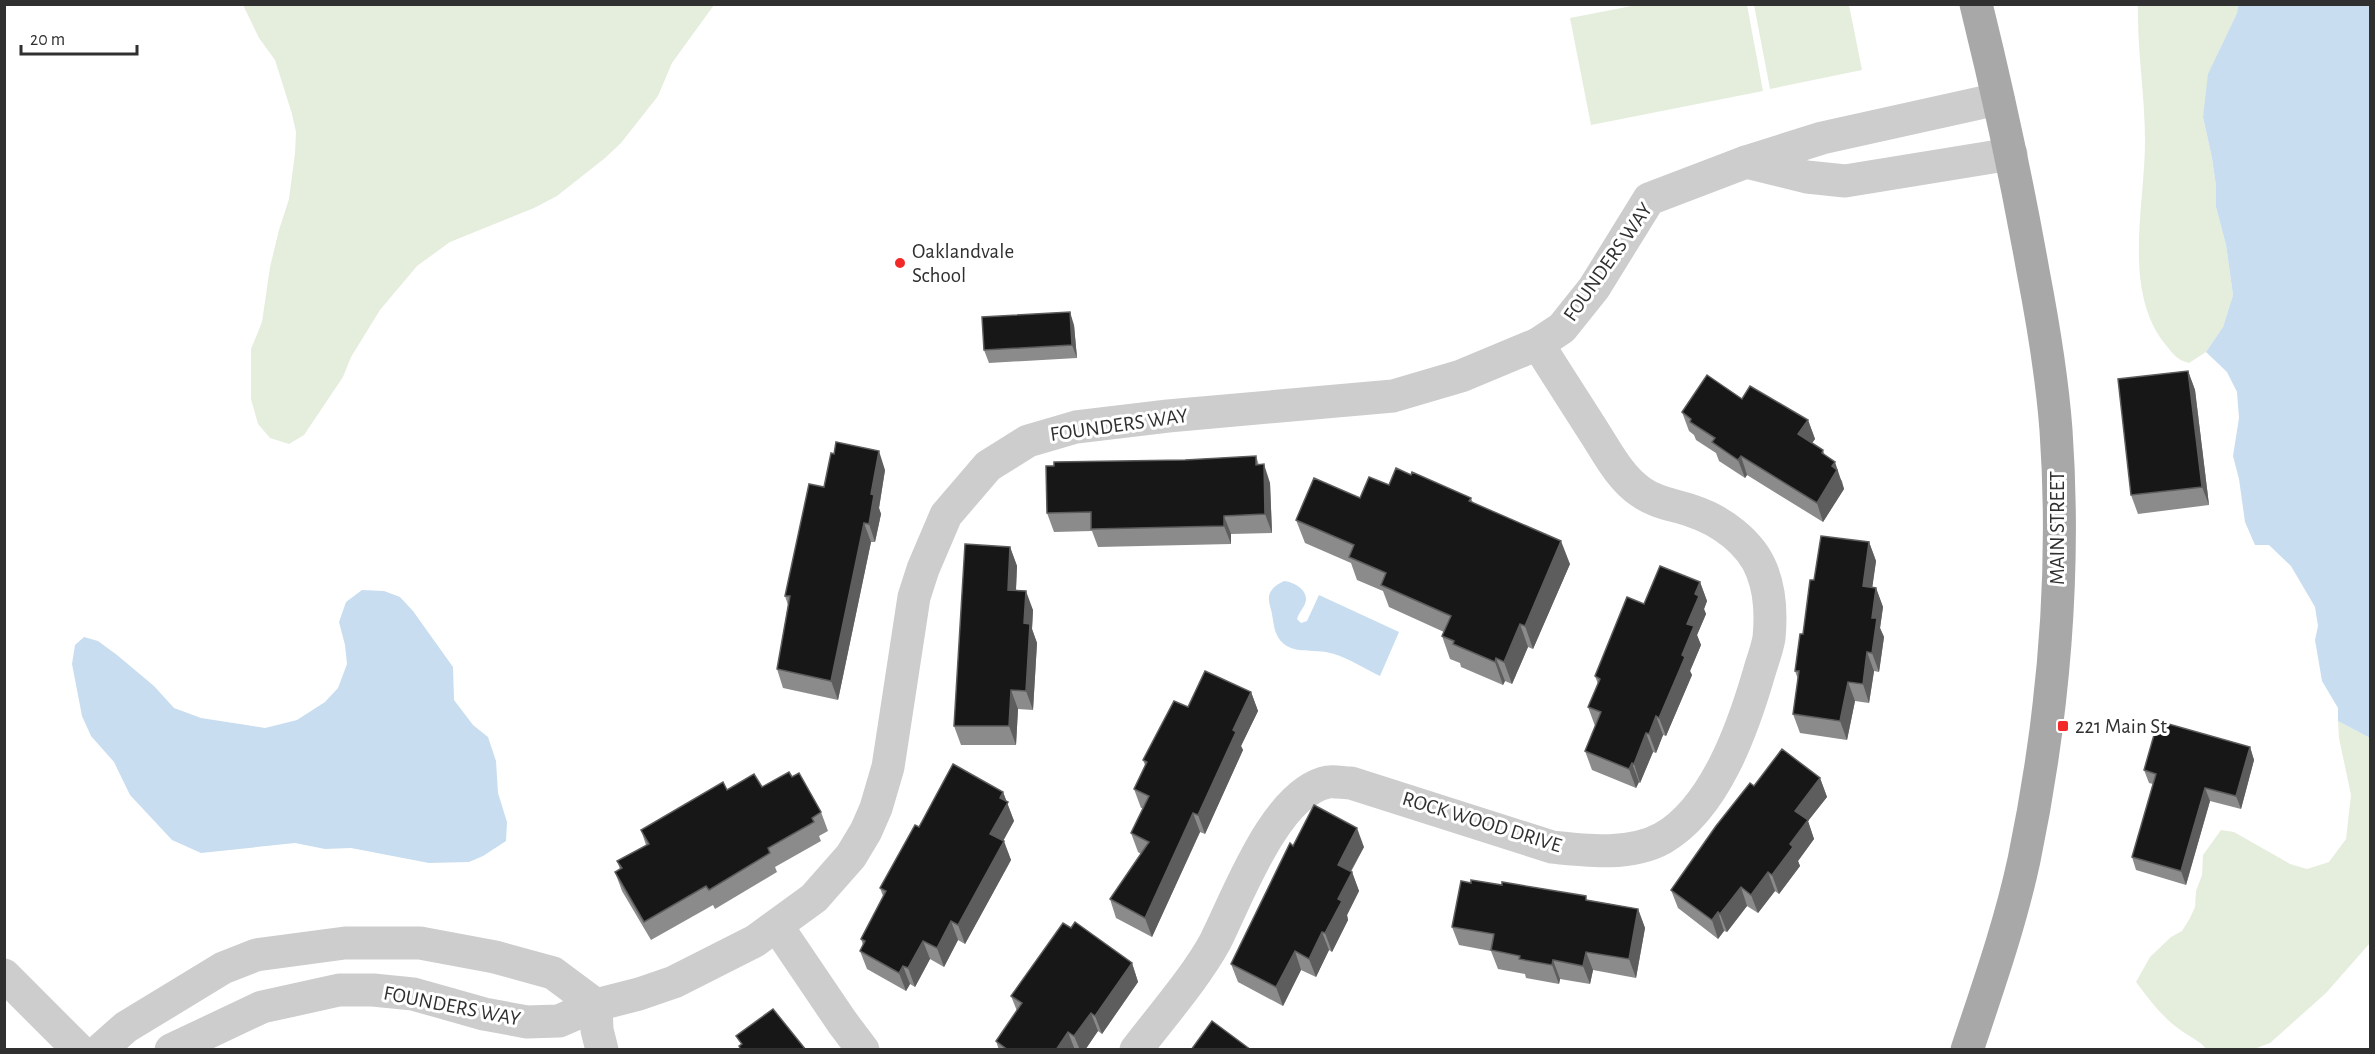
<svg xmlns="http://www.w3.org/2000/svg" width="2375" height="1054" viewBox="0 0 2375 1054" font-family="'Alegreya Sans',sans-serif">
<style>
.green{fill:#e5eedd}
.water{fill:#c8ddef}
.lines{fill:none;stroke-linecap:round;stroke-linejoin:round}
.minor{stroke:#cdcdcd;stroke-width:33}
.primary{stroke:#a8a8a8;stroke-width:33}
.wall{fill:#8b8b8b}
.shaded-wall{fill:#5d5d5d}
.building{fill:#171717;stroke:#5d5d5d;stroke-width:1.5}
.poi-dot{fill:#f22928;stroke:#fff;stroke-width:2}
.labels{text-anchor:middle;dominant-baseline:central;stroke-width:6;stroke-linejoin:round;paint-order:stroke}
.poi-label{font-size:21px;fill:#303030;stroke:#fff;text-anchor:start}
.street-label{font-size:21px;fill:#303030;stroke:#fff}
</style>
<rect width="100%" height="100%" fill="#fff"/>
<g class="green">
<polygon points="1642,4 1747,5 1763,91 1591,125 1570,18"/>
<polygon points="243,5 714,5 672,63 658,96 621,143 605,158 557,196 534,208 450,242 417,266 380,310 351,357 343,377 304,435 289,444 270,438 258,424 251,399 251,349 262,322 270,267 279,230 289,199 295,153 296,132 292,114 275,60 259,38"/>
<polygon points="1754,5 1849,5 1862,70 1770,89"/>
<path d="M2138,5H2238L2237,13L2220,49L2203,117L2212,158L2216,186V207L2226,245L2233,295L2223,327L2206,352L2189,363C2177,360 2173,354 2165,344C2122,290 2145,205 2145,141C2145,95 2137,50 2138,5Z"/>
<path d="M2338,721L2370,738V943L2326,993L2270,1043L2254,1049H2206C2198,1039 2189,1037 2179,1029C2162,1017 2148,998 2136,982L2150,957L2171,937L2182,931L2190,918L2195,907L2196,891L2202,875L2203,855L2221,830L2234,832L2290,864L2307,869L2329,862L2346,839L2351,795L2339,738Z"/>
</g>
<g class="water">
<polygon points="2238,5 2370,5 2370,738 2338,721 2338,708 2322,681 2315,640 2318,626 2315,607 2291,566 2269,545 2255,545 2245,522 2239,479 2233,456 2239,418 2237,392 2227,372 2206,352 2223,327 2233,295 2226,245 2216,207 2216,186 2212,158 2203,117 2208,74 2237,13"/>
<path d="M1284,581C1293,582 1307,589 1306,600C1305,607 1299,612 1297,619L1301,623L1307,621L1319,595L1399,632L1380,676C1365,669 1350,659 1334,654C1314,647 1286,658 1276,633C1273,625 1273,615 1270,606C1266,593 1273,586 1284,581Z"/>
<polygon points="362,590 384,591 400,597 413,611 453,667 454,700 473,725 488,737 496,761 498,793 507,822 506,841 483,856 469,862 429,863 351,848 325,849 295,843 201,853 172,840 130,795 114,762 91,736 82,716 72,664 75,645 84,637 98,641 117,655 154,686 174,708 201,718 265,728 297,720 325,702 338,688 347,664 345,645 339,622 346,602"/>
</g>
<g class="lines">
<g class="minor">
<polyline points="1998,99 1822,138 1746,162 1807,177 1845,181 2011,154"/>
<polyline points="777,926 842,1022 863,1050"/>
<polyline points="4,975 79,1050"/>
<polyline points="596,1005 597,1030 602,1050"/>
<polyline points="100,1050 126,1027 223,968 256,955 345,943 420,943 495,957 553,973 596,1005"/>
<polyline points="171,1050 262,1007 339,990 373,990 413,994 484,1014 527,1022 559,1021 596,1005 639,994 674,982 755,941 814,898 851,856 866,831 876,808 888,767 914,597 923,569 946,515 988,466 1028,441 1076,427 1168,416 1393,396 1461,376 1538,344 1562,328 1594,288 1649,199 1746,162"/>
<path d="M1136,1050C1161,1017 1196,977 1215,942C1237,899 1275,792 1328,782C1335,781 1344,783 1351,783L1552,847C1588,851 1631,856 1663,838C1715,808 1743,728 1759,673C1762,662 1767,650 1769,638C1771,617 1770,591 1762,571C1751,542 1720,520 1692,511C1675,505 1656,503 1641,492C1620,478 1607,452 1594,432C1575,402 1556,373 1538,344"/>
</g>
<path class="primary" d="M1967,1050C1988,987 2010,925 2024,860C2053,720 2066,573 2056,430C2052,376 2043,323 2033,271C2017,181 1998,93 1976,4"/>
</g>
<g class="wall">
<polygon points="1074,325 1077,358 989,363 984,350"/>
<polygon points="2188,371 2195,390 2209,505 2138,514 2131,495"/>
<polygon points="1742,399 1808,420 1815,439 1812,443 1823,450 1825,456 1842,481 1844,489 1823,522 1747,475 1745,478 1719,461 1716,453 1696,440 1694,435 1689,431 1682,412"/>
<polygon points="834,454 885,470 879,508 881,514 875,542 871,542 838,700 783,688 777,669 788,605 785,596 824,487"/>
<polygon points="1256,456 1259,465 1270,483 1272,533 1231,534 1231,544 1098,547 1092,531 1054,532 1047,513 1185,460"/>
<polygon points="1411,475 1471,498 1473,503 1570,564 1533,649 1528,647 1512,684 1505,681 1503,685 1461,667 1460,663 1450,659 1442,636 1444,632 1389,607 1383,591 1357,580 1351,563 1305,543 1296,520 1360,498"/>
<polygon points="1869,542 1876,561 1872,587 1876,588 1883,607 1880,628 1884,637 1879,672 1874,671 1869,703 1855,701 1847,740 1800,733 1793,714 1798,679 1795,671 1814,580"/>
<polygon points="1010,547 1017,566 1016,591 1033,610 1032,629 1037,643 1033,710 1018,709 1016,745 961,745 954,726"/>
<polygon points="1700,582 1707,601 1704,609 1706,614 1697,635 1701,645 1690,671 1692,675 1666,736 1663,735 1656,753 1653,752 1640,783 1639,782 1636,788 1592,770 1585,751 1595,726 1588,707 1598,684 1595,676"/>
<polygon points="1251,692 1258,711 1241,746 1243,750 1205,834 1200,832 1152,937 1116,918 1110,899 1141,854 1138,852 1131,833 1143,808 1141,808 1134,789 1145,765 1143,760 1188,707"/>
<polygon points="2250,747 2254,760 2241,809 2210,801 2186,885 2136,870 2132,857 2153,784 2149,783 2144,770"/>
<polygon points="792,777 821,812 828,831 819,836 821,841 775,867 777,872 715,909 713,905 651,940 622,891 615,872 620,869 617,861 646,845 641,830 727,790 762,787"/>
<polygon points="1820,778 1827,797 1808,821 1814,839 1798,861 1800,866 1779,894 1775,891 1758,913 1747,906 1727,932 1724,931 1718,939 1678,908 1671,890 1754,786"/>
<polygon points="1003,792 1014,821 1003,841 1011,860 965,944 958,940 944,967 930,959 915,987 910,984 906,991 867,969 860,951 863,945 861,939 883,896 880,888 919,827"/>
<polygon points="1293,846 1364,847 1351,872 1352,872 1359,891 1347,915 1348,920 1332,952 1329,950 1316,977 1301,970 1283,1006 1238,982 1231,964"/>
<polygon points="1588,900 1638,909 1645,928 1636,978 1593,970 1590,984 1560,979 1559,984 1526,978 1525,974 1498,969 1491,951 1459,945 1452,927"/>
<polygon points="1071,928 1132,963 1138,982 1102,1034 1098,1031 1085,1050 999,1050 996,1041 1017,1011 1011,996"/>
</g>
<g class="shaded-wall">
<polygon points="1070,312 1074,325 1077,358 1072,345"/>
<polygon points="2188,371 2195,390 2209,505 2202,487"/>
<polygon points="1808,420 1815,439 1805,453 1798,434"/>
<polygon points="879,451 885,470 879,508 881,514 875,542 869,524 871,494"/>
<polygon points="1741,456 1747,475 1745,478 1738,460"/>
<polygon points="1835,462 1844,489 1823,522 1817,503 1832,466"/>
<polygon points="1264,464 1270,483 1272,533 1265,514"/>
<polygon points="1224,516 1231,534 1231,544 1224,526"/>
<polygon points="864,523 871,542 838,700 831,681"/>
<polygon points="1561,541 1570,564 1533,649 1525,626"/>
<polygon points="1869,542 1876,561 1870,604 1863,586"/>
<polygon points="1010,547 1017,566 1015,609 1008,590"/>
<polygon points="1700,582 1707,601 1704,609 1706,614 1697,635 1701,645 1690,671 1692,675 1666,736 1659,718 1682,655 1687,624 1695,594"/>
<polygon points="1876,588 1883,607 1880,628 1884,637 1879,672 1872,653 1872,618"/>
<polygon points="1026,591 1033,610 1032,629 1037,643 1033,710 1026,691 1024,623"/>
<polygon points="1520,624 1528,647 1512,684 1504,662"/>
<polygon points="1867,652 1874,671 1869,703 1863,684"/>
<polygon points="1496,658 1505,681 1503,685 1495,662"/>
<polygon points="1848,682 1855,701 1847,740 1840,721"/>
<polygon points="1011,690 1018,709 1016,745 1009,726"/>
<polygon points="1251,692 1258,711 1241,746 1243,750 1205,834 1198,815 1233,730"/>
<polygon points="1656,716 1663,735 1656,753 1649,734"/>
<polygon points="1646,733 1653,752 1640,783 1634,764"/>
<polygon points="2250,747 2254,760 2241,809 2236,796"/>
<polygon points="1632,763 1639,782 1636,788 1629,769"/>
<polygon points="1820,778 1827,797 1808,821 1814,839 1798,861 1800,866 1779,894 1772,875 1790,844 1795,811"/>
<polygon points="2205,788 2210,801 2186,885 2181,871"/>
<polygon points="1003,792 1014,821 997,852 990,834 1000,798"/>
<polygon points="1193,813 1200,832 1152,937 1145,918"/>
<polygon points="1357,828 1364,847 1344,883 1338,865"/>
<polygon points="1004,841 1011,860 965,944 958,925"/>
<polygon points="1352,872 1359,891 1347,915 1348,920 1332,952 1325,933 1338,899"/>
<polygon points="1768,872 1775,891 1758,913 1751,895"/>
<polygon points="1741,887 1747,906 1727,932 1720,914"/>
<polygon points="1638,909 1645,928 1636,978 1629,959"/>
<polygon points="1718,912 1724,931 1718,939 1712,920"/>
<polygon points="951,921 958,940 944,967 937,948"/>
<polygon points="1322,932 1329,950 1316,977 1309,959"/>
<polygon points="923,941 930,959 915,987 908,968"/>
<polygon points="1295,951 1301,970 1283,1006 1276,987"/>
<polygon points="1586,952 1593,970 1590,984 1583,966"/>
<polygon points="1553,960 1560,979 1559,984 1552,965"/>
<polygon points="1132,963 1138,982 1102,1034 1095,1016"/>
<polygon points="903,966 910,984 906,991 899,973"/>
<polygon points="1091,1013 1098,1031 1085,1050 1080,1050 1074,1036"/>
<polygon points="1068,1032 1075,1050 1056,1050"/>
</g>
<g class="building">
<polygon points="1070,312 1072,345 984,350 982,317"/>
<polygon points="2188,371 2202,487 2131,495 2118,379"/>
<polygon points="1707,375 1742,399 1750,386 1808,420 1798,434 1823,450 1822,453 1835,462 1832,466 1837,470 1817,503 1741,456 1738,460 1712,442 1715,438 1690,422 1691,419 1682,412"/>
<polygon points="836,442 879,451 871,494 874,495 869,524 864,523 831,681 777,669 790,596 785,596 809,484 824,487 831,453 834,454"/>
<polygon points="1256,456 1256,465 1264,464 1265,514 1224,516 1224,526 1091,529 1091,512 1047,513 1046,466 1054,466 1054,462 1185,460"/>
<polygon points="1396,468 1411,475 1412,472 1471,498 1469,501 1561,541 1525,626 1520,624 1504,662 1496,658 1495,662 1453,644 1454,641 1442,636 1451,616 1381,585 1386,573 1349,557 1354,545 1296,520 1314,478 1360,498 1369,477 1389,485"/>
<polygon points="1821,536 1869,542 1863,586 1876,588 1872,618 1877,618 1872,653 1867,652 1863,684 1848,682 1840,721 1793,714 1799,671 1795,671 1800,634 1803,634 1810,580 1814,580"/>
<polygon points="965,544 1010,547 1008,590 1026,591 1024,623 1030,624 1026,691 1011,690 1009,726 954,726"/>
<polygon points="1660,566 1700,582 1695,594 1699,596 1687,624 1694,626 1682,655 1685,657 1659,718 1656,716 1649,734 1646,733 1634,764 1632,763 1629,769 1585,751 1601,712 1588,707 1600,679 1595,676 1627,597 1644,604"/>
<polygon points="1205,671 1251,692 1233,730 1236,732 1198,815 1193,813 1145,918 1110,899 1149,842 1131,833 1149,796 1134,789 1147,762 1143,760 1174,701 1188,707"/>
<polygon points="2158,721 2250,747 2236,796 2205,788 2181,871 2132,857 2156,774 2144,770"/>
<polygon points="1782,749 1820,778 1795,811 1808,820 1790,844 1793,847 1772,875 1768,872 1751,895 1741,887 1720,914 1718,912 1712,920 1671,890 1716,826 1750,783 1754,786"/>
<polygon points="953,764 1003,792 1000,798 1008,802 990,834 1004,841 958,925 951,921 937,948 923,941 908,968 903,966 899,973 860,951 865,941 861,939 886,891 880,888 915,825 919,827"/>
<polygon points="789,772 792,777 799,773 821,812 812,818 814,822 768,848 770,853 709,890 706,886 644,922 615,872 622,868 617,861 649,844 641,830 723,782 727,790 754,774 762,787"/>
<polygon points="1314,805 1357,828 1338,865 1352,872 1338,899 1342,901 1325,933 1322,932 1309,959 1295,951 1276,987 1231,964 1290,843 1293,846"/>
<polygon points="1471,880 1502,885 1502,882 1586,896 1586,900 1638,909 1629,959 1586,952 1583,966 1553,960 1552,965 1519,959 1520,956 1491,950 1494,934 1452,927 1461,881 1471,883"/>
<polygon points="1075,922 1132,963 1095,1016 1091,1013 1074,1036 1068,1032 1056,1050 1008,1050 996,1041 1022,1003 1011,996 1063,923 1071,928"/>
<polygon points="773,1009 806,1050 741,1050 739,1046 742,1044 736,1036"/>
<polygon points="1212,1021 1251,1050 1191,1050"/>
</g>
<g class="poi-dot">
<circle cx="900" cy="263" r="6"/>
<rect x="2057" y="720" width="12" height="12" rx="3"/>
</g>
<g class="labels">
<g class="poi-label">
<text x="912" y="251">Oaklandvale<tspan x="912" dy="24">School</tspan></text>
<text x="2075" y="726">221 Main St</text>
</g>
<g class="street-label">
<text transform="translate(1608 262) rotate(-55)">FOUNDERS WAY</text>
<text transform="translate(1119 425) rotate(-8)">FOUNDERS WAY</text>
<text transform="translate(2057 528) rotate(-90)">MAIN STREET</text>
<text transform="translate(1482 822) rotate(17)">ROCK WOOD DRIVE</text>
<text transform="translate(452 1006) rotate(11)">FOUNDERS WAY</text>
</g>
</g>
<rect width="2375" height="1054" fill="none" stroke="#303030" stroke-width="12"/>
<path d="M21 45v9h116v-9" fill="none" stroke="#303030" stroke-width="3"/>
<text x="30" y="45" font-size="18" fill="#303030" stroke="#ffffff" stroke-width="4.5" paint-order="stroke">20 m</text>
</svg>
